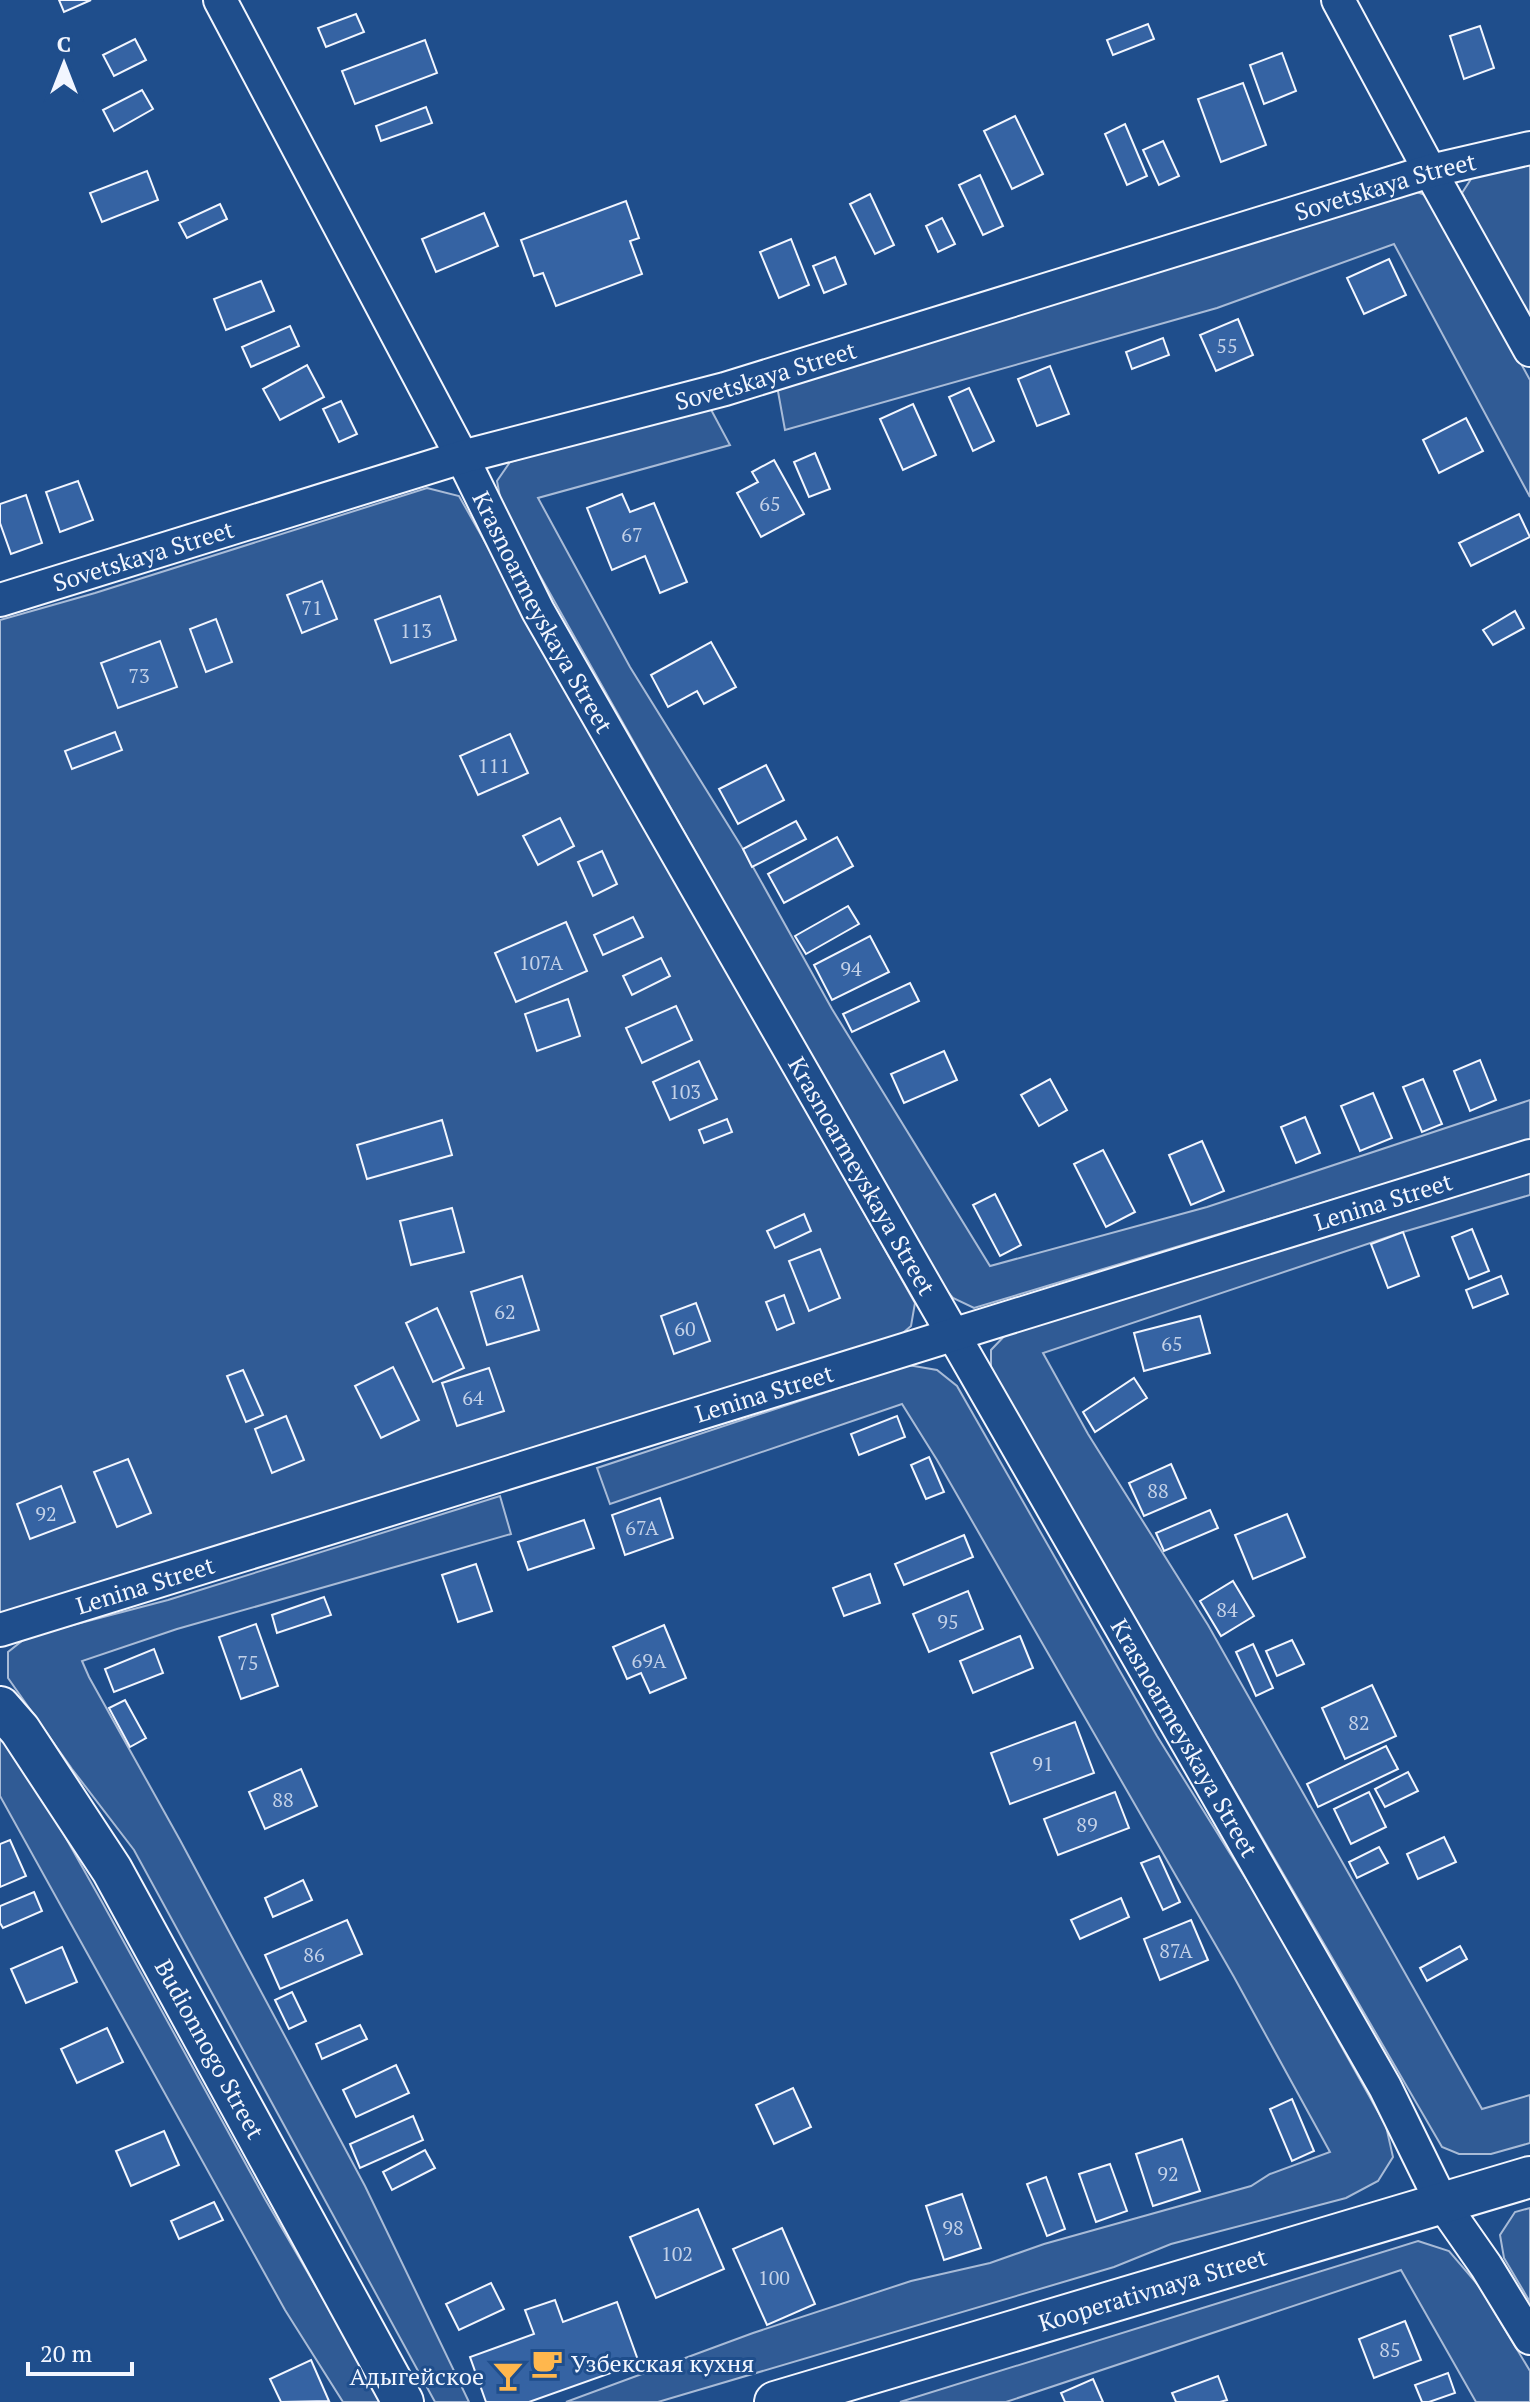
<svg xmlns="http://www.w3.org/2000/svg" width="1530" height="2402" viewBox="0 0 1530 2402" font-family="'PT Serif',serif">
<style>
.built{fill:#305b95;stroke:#a8bbd7;stroke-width:2}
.building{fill:#3563a3;stroke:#f2f6ff;stroke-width:2}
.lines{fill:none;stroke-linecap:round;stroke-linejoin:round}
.minor-casing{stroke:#f2f6ff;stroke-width:36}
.tertiary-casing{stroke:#f2f6ff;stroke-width:44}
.minor{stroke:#1f4e8c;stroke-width:32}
.tertiary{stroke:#1f4e8c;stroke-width:40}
.labels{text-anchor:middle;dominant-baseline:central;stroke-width:6;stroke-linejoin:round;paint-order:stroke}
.number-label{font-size:20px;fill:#c3d1e8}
.street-label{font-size:24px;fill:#f2f6ff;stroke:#1f4e8c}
.poi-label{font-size:24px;fill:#f2f6ff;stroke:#1f4e8c;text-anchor:start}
</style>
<rect width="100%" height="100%" fill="#1f4e8c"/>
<g class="built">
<polygon points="1530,160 1530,325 1462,193 1473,176"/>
<polygon points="1414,191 1428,196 1530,380 1530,497 1394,244 1217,308 785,430 777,386"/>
<polygon points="708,404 730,445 538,498 630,667 743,849 832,1009 990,1266 1207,1207 1530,1100 1530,1140 974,1308 953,1298 934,1276 502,508 497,481 510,462"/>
<polygon points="427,488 459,496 915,1303 911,1326 897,1338 0,1619 0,620 95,593"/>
<polygon points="1530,1169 1530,1195 1403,1232 1043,1353 1088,1434 1208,1625 1482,2109 1530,2095 1530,2143 1491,2154 1459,2154 1442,2147 991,1371 991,1350 1012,1328"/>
<polygon points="908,1365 937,1370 957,1386 1157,1736 1264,1908 1386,2126 1393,2157 1378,2181 1346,2198 1171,2244 1114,2267 658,2402 566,2402 753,2333 911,2281 990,2263 1044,2244 1251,2186 1270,2174 1330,2152 1234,1977 937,1460 902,1404 610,1504 597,1468"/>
<polygon points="500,1496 511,1534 177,1629 82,1661 89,1677 180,1840 365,2186 469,2402 435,2402 134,1850 72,1769 8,1678 8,1652 27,1637 168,1600"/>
<polygon points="0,1737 36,1785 102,1902 265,2199 383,2402 343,2402 285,2310 0,1796"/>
<polygon points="1530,2208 1530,2302 1504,2258 1500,2235 1515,2212"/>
<polygon points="1418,2241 1449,2251 1479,2286 1530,2371 1530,2402 1476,2402 1401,2270 1006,2402 900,2402"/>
</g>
<g class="building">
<polygon points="59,0 91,0 64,12"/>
<polygon points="356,14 364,32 326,47 318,28"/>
<polygon points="1148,24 1154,39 1113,55 1107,40"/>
<polygon points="1480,26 1494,68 1464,79 1450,36"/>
<polygon points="135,39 146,60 114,76 103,55"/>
<polygon points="425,40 437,73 355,104 342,71"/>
<polygon points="1282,53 1296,91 1264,104 1250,65"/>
<polygon points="1243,83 1266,145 1221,162 1198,99"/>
<polygon points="142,90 153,109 114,131 103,110"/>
<polygon points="426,107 432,123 381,141 376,126"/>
<polygon points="1015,116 1043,174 1012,189 984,131"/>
<polygon points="1125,124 1147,176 1127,185 1105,134"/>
<polygon points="1163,141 1179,176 1159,185 1143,150"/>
<polygon points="147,171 158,200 102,222 90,193"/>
<polygon points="980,175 1003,226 983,235 959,185"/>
<polygon points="870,194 894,245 875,254 850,204"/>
<polygon points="626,201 639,238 630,241 642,274 556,306 543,273 534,276 521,240"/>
<polygon points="220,204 227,219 187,238 179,223"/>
<polygon points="484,213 498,246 436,272 422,239"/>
<polygon points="942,218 955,244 938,252 926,226"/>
<polygon points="791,239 809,285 779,298 760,252"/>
<polygon points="835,257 846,284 824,293 813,266"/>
<polygon points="1389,259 1406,295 1364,314 1347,278"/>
<polygon points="261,281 274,311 226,330 214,299"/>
<polygon points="1238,319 1253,355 1216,371 1200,335"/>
<polygon points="290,326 299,346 251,367 242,347"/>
<polygon points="1163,338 1169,355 1132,369 1126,352"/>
<polygon points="307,365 324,397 280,420 263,389"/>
<polygon points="1050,366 1069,414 1037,426 1018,379"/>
<polygon points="969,388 994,441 973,451 949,397"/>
<polygon points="341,401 357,434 339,442 323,409"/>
<polygon points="913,404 936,455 903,470 880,419"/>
<polygon points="1466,418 1483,451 1439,473 1423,440"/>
<polygon points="815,453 830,489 809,497 794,462"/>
<polygon points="774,460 804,514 761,537 737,493 758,482 752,472"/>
<polygon points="78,481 93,520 60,532 46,492"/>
<polygon points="622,494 630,512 654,503 687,582 660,593 645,556 612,570 587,508"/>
<polygon points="26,495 42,543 11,554 0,523 0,504"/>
<polygon points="1519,514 1530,537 1471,566 1459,543"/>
<polygon points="322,581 337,619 302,633 287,595"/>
<polygon points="440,596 456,640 391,663 375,620"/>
<polygon points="1515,611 1524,628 1493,645 1483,630"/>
<polygon points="216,619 232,662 206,672 190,629"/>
<polygon points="160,641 177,687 118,708 101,663"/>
<polygon points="711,642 736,687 704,704 697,691 668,707 651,675"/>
<polygon points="115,732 122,750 72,769 65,751"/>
<polygon points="510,734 528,773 478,795 460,756"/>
<polygon points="766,765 784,800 738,824 719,789"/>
<polygon points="560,818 574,846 538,865 523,836"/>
<polygon points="796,821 806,839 752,867 743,849"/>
<polygon points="837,837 853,866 784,903 768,874"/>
<polygon points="602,851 617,884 593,896 578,862"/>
<polygon points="848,906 859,924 806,954 795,936"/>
<polygon points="633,917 643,937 603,955 594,935"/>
<polygon points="566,922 587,971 516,1002 495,953"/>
<polygon points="870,936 889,972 832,1000 814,965"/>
<polygon points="661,958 670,976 632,995 623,976"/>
<polygon points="910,983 919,1001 852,1032 843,1014"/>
<polygon points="568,999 580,1036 537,1051 525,1014"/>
<polygon points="676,1006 692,1040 642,1063 626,1028"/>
<polygon points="944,1051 957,1080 904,1103 891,1074"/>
<polygon points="1480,1060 1496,1100 1470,1111 1454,1071"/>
<polygon points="699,1061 717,1099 670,1120 653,1082"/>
<polygon points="1050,1079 1067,1110 1039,1126 1021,1095"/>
<polygon points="1423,1079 1442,1124 1422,1132 1403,1087"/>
<polygon points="1373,1093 1392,1138 1360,1151 1341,1106"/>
<polygon points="1305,1117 1320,1153 1296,1163 1281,1127"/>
<polygon points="727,1119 732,1132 704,1143 699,1130"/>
<polygon points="442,1120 452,1155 367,1179 357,1145"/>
<polygon points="1202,1141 1224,1191 1191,1205 1169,1155"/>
<polygon points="1103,1150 1135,1212 1106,1227 1074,1164"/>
<polygon points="995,1194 1021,1245 1000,1256 973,1205"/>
<polygon points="452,1208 464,1252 411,1265 400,1221"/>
<polygon points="804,1214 811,1231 775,1248 767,1231"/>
<polygon points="1472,1229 1489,1271 1469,1279 1452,1237"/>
<polygon points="1403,1232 1419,1276 1388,1288 1371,1244"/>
<polygon points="820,1249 840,1298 809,1311 789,1261"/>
<polygon points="522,1276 539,1330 487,1345 471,1292"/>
<polygon points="1501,1276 1508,1294 1473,1308 1466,1290"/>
<polygon points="784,1295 794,1323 777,1330 766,1302"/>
<polygon points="696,1303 710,1341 674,1354 661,1316"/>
<polygon points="437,1308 464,1368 433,1382 406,1323"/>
<polygon points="1200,1316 1210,1353 1144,1371 1134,1333"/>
<polygon points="393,1367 419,1420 381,1438 355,1386"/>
<polygon points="489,1368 504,1411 457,1426 442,1383"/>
<polygon points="243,1370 263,1415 246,1422 227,1376"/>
<polygon points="1134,1378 1147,1398 1095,1432 1083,1412"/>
<polygon points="286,1416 304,1460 272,1473 255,1429"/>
<polygon points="897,1416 905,1437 859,1455 851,1434"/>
<polygon points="929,1457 944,1492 926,1499 911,1465"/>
<polygon points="128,1459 151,1513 117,1527 94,1472"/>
<polygon points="1171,1464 1186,1498 1144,1516 1129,1483"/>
<polygon points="61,1486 75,1522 30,1539 17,1504"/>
<polygon points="660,1498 673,1538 625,1555 612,1515"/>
<polygon points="1210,1510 1218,1528 1164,1551 1156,1533"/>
<polygon points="1287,1514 1305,1557 1253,1579 1235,1535"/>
<polygon points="584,1520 594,1548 528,1570 518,1542"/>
<polygon points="964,1535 973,1557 904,1585 895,1564"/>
<polygon points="476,1564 492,1611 458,1622 442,1575"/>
<polygon points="870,1574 880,1603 844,1616 833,1588"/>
<polygon points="1233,1581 1254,1616 1221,1636 1200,1601"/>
<polygon points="968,1591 983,1629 929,1652 913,1614"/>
<polygon points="324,1597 331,1615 277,1633 272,1615"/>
<polygon points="256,1624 278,1686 241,1699 219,1637"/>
<polygon points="664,1625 686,1678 650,1693 641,1673 627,1679 613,1647"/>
<polygon points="1020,1636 1033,1668 973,1693 960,1661"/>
<polygon points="1292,1640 1304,1664 1277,1676 1266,1651"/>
<polygon points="1253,1644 1273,1688 1256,1696 1236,1652"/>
<polygon points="154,1649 163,1673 114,1692 105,1669"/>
<polygon points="1372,1685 1396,1736 1345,1759 1322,1708"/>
<polygon points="125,1700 146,1738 130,1747 109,1708"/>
<polygon points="1075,1722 1094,1773 1010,1804 991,1753"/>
<polygon points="1386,1746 1398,1769 1318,1807 1307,1784"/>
<polygon points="301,1769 317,1806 265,1829 249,1792"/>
<polygon points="1408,1772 1418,1791 1385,1807 1375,1789"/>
<polygon points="1115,1792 1129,1828 1058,1855 1044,1819"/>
<polygon points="1369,1792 1386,1827 1351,1844 1334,1809"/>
<polygon points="1444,1837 1456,1862 1418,1879 1407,1854"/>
<polygon points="10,1840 26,1876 0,1887 0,1844"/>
<polygon points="1379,1847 1388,1863 1357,1878 1349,1862"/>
<polygon points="1159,1856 1180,1902 1163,1910 1141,1863"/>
<polygon points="303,1880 312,1900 273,1917 265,1898"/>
<polygon points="34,1892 42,1911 3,1928 0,1923 0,1906"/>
<polygon points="1121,1898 1129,1917 1080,1939 1071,1920"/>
<polygon points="347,1920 362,1954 280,1989 265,1955"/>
<polygon points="1191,1920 1208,1960 1160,1980 1144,1939"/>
<polygon points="1460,1946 1467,1959 1427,1981 1420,1968"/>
<polygon points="62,1947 77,1982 26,2003 11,1969"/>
<polygon points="292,1992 306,2021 289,2029 275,2000"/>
<polygon points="360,2025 367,2039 322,2059 316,2044"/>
<polygon points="107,2028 123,2062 77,2083 61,2049"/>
<polygon points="396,2065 409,2093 356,2117 343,2090"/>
<polygon points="793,2088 811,2127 774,2144 756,2105"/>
<polygon points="1292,2099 1314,2151 1292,2161 1270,2109"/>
<polygon points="413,2116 423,2140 360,2168 350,2144"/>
<polygon points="164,2131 179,2165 131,2186 116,2151"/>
<polygon points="1182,2139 1200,2191 1153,2206 1136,2154"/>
<polygon points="425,2150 435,2168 392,2190 383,2172"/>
<polygon points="1110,2164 1127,2211 1096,2222 1079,2174"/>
<polygon points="1046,2177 1065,2229 1047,2236 1027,2184"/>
<polygon points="962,2194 981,2248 944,2260 926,2206"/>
<polygon points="214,2202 223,2220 179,2239 171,2221"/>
<polygon points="698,2209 724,2269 656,2298 630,2237"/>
<polygon points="782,2228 815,2304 767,2325 733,2249"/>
<polygon points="491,2283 504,2309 459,2330 446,2304"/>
<polygon points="555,2300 563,2322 617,2302 639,2363 529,2402 486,2402 470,2357 534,2334 525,2310"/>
<polygon points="1405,2321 1421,2360 1374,2378 1359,2339"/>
<polygon points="311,2360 329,2401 281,2402 270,2379"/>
<polygon points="1448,2373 1455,2393 1429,2402 1422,2402 1415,2385"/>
<polygon points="1218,2376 1227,2400 1220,2402 1176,2402 1172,2393"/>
<polygon points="1093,2379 1103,2402 1065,2402 1061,2393"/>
</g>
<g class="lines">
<defs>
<g id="minor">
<path id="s1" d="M220,0L462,457L538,611L1385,2087L1442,2203L1486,2266L1530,2338"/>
<polyline points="1338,0 1430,171 1530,350"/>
<path id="s2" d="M0,600L462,457L725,389L1430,171L1530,148"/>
<path id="s3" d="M0,1630L1530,1156"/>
</g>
<g id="tertiary">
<path id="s4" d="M0,1707L20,1730L112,1870L403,2402"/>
<path id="s5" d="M775,2402L1530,2177"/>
</g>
</defs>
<use href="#minor" class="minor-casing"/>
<use href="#tertiary" class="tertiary-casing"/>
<use href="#minor" class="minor"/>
<use href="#tertiary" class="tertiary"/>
</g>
<defs>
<symbol id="cafe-bare" viewBox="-9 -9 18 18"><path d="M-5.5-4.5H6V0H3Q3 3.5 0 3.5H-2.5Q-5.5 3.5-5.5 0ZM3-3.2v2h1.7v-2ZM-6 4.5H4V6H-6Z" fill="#ffb74d" stroke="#1f4e8c" stroke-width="2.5" paint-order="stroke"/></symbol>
<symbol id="bar-bare" viewBox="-9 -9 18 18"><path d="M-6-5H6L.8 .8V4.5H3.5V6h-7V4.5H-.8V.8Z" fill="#ffb74d" stroke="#1f4e8c" stroke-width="2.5" paint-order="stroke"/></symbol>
</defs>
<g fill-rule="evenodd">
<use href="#cafe-bare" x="525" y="2341" width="44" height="44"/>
<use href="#bar-bare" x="486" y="2354" width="44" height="44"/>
</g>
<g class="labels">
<g class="number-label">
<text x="1227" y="345">55</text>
<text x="770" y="503">65</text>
<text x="632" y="534">67</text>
<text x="312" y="607">71</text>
<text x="416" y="630">113</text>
<text x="139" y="675">73</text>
<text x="494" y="765">111</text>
<text x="541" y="962">107А</text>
<text x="851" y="968">94</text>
<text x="685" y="1091">103</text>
<text x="505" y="1311">62</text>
<text x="685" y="1328">60</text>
<text x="1172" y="1343">65</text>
<text x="473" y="1397">64</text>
<text x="1158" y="1490">88</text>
<text x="46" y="1513">92</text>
<text x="642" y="1527">67А</text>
<text x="1227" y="1609">84</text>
<text x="948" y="1621">95</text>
<text x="649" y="1660">69А</text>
<text x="248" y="1662">75</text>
<text x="1359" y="1722">82</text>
<text x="1043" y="1763">91</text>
<text x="283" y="1799">88</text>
<text x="1087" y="1824">89</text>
<text x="1176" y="1950">87А</text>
<text x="314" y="1954">86</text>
<text x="1168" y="2173">92</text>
<text x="953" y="2227">98</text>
<text x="677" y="2253">102</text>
<text x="774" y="2277">100</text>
<text x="1390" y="2349">85</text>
</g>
<g class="street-label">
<text stroke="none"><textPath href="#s2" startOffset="1446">Sovetskaya Street</textPath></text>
<text stroke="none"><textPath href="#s2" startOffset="798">Sovetskaya Street</textPath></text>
<text stroke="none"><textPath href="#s2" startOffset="150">Sovetskaya Street</textPath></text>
<text stroke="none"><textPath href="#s1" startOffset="692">Krasnoarmeyskaya Street</textPath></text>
<text stroke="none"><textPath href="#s1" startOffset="1340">Krasnoarmeyskaya Street</textPath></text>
<text stroke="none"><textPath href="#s3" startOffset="1448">Lenina Street</textPath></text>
<text stroke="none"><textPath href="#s3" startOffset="800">Lenina Street</textPath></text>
<text stroke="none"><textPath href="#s3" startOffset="152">Lenina Street</textPath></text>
<text stroke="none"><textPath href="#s1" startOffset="1988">Krasnoarmeyskaya Street</textPath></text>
<text stroke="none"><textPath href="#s4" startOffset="402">Budionnogo Street</textPath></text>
<text stroke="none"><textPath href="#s5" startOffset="394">Kooperativnaya Street</textPath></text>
</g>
<g class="poi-label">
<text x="571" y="2363">Узбекская кухня</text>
<text x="484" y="2376" text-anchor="end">Адыгейское</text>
</g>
</g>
<g transform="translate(64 64)" stroke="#1f4e8c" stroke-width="6" paint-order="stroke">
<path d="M0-6L14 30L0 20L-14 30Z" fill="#f2f6ff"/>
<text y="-12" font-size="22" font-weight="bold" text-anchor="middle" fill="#f2f6ff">С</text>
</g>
<path d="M28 2362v12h104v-12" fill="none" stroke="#f2f6ff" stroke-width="4"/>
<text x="40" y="2362" font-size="24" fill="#f2f6ff" stroke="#1f4e8c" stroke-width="6" paint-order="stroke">20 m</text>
</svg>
